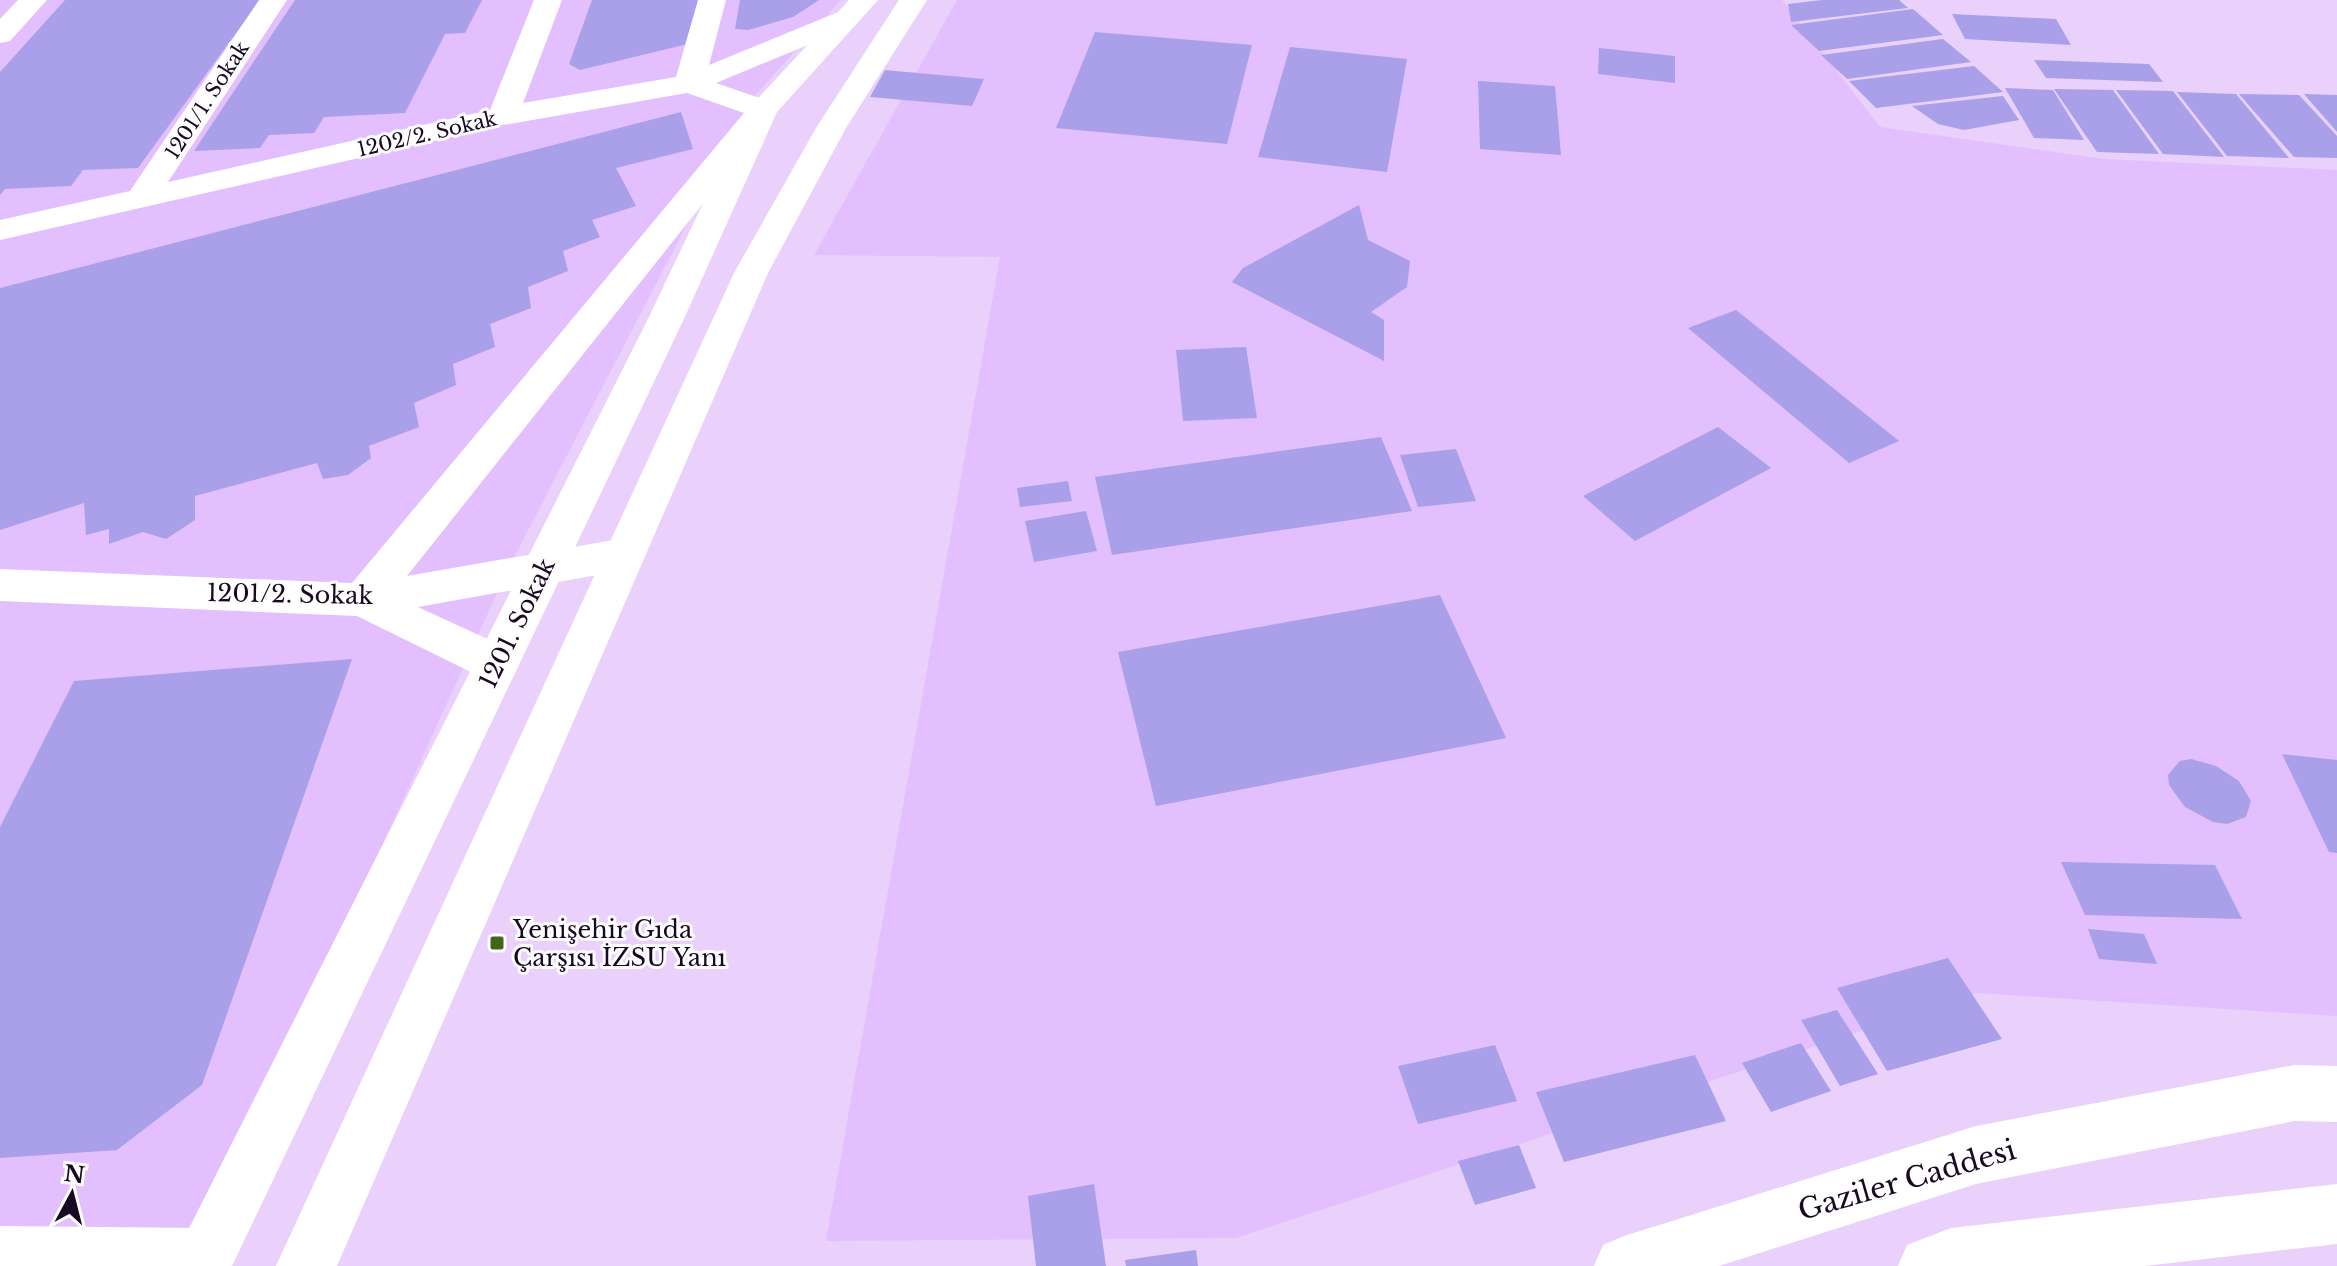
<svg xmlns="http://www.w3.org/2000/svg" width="2337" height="1266" viewBox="0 0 2337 1266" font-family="'Libre Baskerville',serif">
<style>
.built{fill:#e3bffe}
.building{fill:#aa9fe9}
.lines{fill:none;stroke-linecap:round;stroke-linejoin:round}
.minor{fill:#fff;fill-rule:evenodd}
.major{fill:#fff;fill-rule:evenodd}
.poi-dot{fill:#44641a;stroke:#fdfdfd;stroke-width:3}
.labels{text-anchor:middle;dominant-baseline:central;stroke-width:6;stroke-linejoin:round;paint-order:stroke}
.far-street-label{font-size:20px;fill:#180922;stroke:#fdfdfd}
.street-label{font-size:24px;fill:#180922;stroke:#fdfdfd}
.poi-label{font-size:24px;fill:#180922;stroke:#fdfdfd;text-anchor:start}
.near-street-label{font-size:28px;fill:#180922;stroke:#fdfdfd}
</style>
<rect width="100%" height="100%" fill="#e9d1fc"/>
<g class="built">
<polygon points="0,0 841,0 752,99 508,569 195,1257 181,1266 0,1266"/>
<polygon points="957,0 1782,0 1880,127 2104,159 2337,170 2337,1016 1976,993 1236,1238 826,1241 1000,257 814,255"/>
</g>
<g class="building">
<polygon points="65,0 260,0 138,168 83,170 71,186 5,189 0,195 0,72"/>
<polygon points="295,0 482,0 465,33 445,34 405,113 324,117 314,133 269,135 260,148 194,151"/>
<polygon points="592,0 699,0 688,44 580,70 569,64"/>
<polygon points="740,0 819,0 793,17 748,30 735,29"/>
<polygon points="1822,0 1899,0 1908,8 1791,22 1788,4"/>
<polygon points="1913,9 1943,35 1819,51 1791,25"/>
<polygon points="1952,14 2056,19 2071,45 1965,39"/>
<polygon points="1095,32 1252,45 1227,144 1056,128"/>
<polygon points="1943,39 1971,62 1847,79 1821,55"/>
<polygon points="1290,47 1407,59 1387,172 1258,157"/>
<polygon points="1599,48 1675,56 1675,83 1598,74"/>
<polygon points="2034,60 2149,64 2163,82 2046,78"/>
<polygon points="1974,66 2003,92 1876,108 1849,81"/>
<polygon points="885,70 984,79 972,106 870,97"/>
<polygon points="1478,81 1555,86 1561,155 1480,149"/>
<polygon points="2005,88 2053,90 2084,140 2034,138"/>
<polygon points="2054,89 2113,90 2159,154 2097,152"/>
<polygon points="2116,90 2173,91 2224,157 2163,154"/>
<polygon points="2177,92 2236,94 2289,158 2227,156"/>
<polygon points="2239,94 2299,95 2337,136 2337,158 2294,157"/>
<polygon points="2304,94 2337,95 2337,132"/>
<polygon points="2003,96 2019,120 1964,130 1938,124 1912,106"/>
<polygon points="681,112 693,149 616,168 636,206 592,220 600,237 563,251 568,271 528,287 531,308 490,324 495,347 453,364 456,385 414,403 419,427 369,446 371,458 348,475 323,479 317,463 195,496 195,520 166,539 143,532 109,544 109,529 86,535 84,503 0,530 0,288"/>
<polygon points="1359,205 1368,240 1410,261 1407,287 1371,312 1384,320 1384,361 1232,282 1243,268"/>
<polygon points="1736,310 1899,441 1849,463 1688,328"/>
<polygon points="1246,347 1257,418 1183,421 1176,350"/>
<polygon points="1718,427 1771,468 1635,541 1583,496"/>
<polygon points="1381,437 1412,511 1112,555 1095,477"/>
<polygon points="1456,449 1476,501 1418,507 1400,455"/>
<polygon points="1068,481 1072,501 1020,507 1017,488"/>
<polygon points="1086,511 1097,551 1034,562 1025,521"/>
<polygon points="1440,595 1506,738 1156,806 1118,652"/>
<polygon points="352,659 202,1085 117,1150 0,1158 0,827 74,681"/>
<polygon points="2282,754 2337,760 2337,853 2329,852"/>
<polygon points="2191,759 2216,766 2239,781 2251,801 2246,817 2227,824 2213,822 2185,807 2169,785 2168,775 2180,761"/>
<polygon points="2061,862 2215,865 2242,919 2085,915"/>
<polygon points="2088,929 2144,934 2157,964 2099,959"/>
<polygon points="1948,958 2002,1039 1887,1071 1837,988"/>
<polygon points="1837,1010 1878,1074 1840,1086 1801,1020"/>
<polygon points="1801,1043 1831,1091 1771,1112 1742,1063"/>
<polygon points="1495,1045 1517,1101 1418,1124 1398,1066"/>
<polygon points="1695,1055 1726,1121 1564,1162 1536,1092"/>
<polygon points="1519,1145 1536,1188 1475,1205 1458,1161"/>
<polygon points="1094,1184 1106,1266 1036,1266 1028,1196"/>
<polygon points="1196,1250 1198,1266 1126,1266 1125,1260"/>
</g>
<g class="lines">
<g class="minor">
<polygon points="18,0 47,0 10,41 0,43 0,19"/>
<polygon points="259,0 287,0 168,182 490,110 534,0 562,0 523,103 676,77 698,0 726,0 709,65 836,13 856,13 860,19 856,25 716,83 774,103 778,109 407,576 625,538 640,543 646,554 640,565 625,570 418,607 513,651 519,664 513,677 497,682 481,677 357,616 0,601 0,569 352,583 744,113 687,93 503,125 0,240 0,220 130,191"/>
<polygon points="0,1226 204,1228 225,1237 234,1258 231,1266 0,1266"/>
</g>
<g class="major">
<polygon points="849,0 878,0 777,112 683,321 232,1266 170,1266 647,321 748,109"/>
<polygon points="899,0 927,0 846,128 768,273 337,1266 276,1266 734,273 816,128"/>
<polygon points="2295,1065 2337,1066 2337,1122 2295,1121 1976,1184 1719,1266 1594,1266 1603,1245 1624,1236 1976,1126"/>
<polygon points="2337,1184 2337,1244 2144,1266 1898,1266 1907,1245 1951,1228"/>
</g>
</g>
<rect class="poi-dot" x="489" y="935" width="16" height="16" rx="4"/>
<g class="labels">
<g class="far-street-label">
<text transform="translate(207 100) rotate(-57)">1201/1. Sokak</text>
<text transform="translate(427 134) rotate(-13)">1202/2. Sokak</text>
</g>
<g class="street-label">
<text transform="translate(290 594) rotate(1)">1201/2. Sokak</text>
<text transform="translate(517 623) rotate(-64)">1201. Sokak</text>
</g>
<g class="poi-label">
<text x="513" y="929">Yenişehir Gıda<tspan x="513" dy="28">Çarşısı İZSU Yanı</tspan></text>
</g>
<g class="near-street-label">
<text transform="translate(1907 1180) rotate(-16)">Gaziler Caddesi</text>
</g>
</g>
<g transform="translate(72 1194) rotate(7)" stroke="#fdfdfd" stroke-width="6" paint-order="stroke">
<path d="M0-6L14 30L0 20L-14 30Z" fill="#180922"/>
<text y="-12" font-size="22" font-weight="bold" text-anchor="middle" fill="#180922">N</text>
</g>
</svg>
